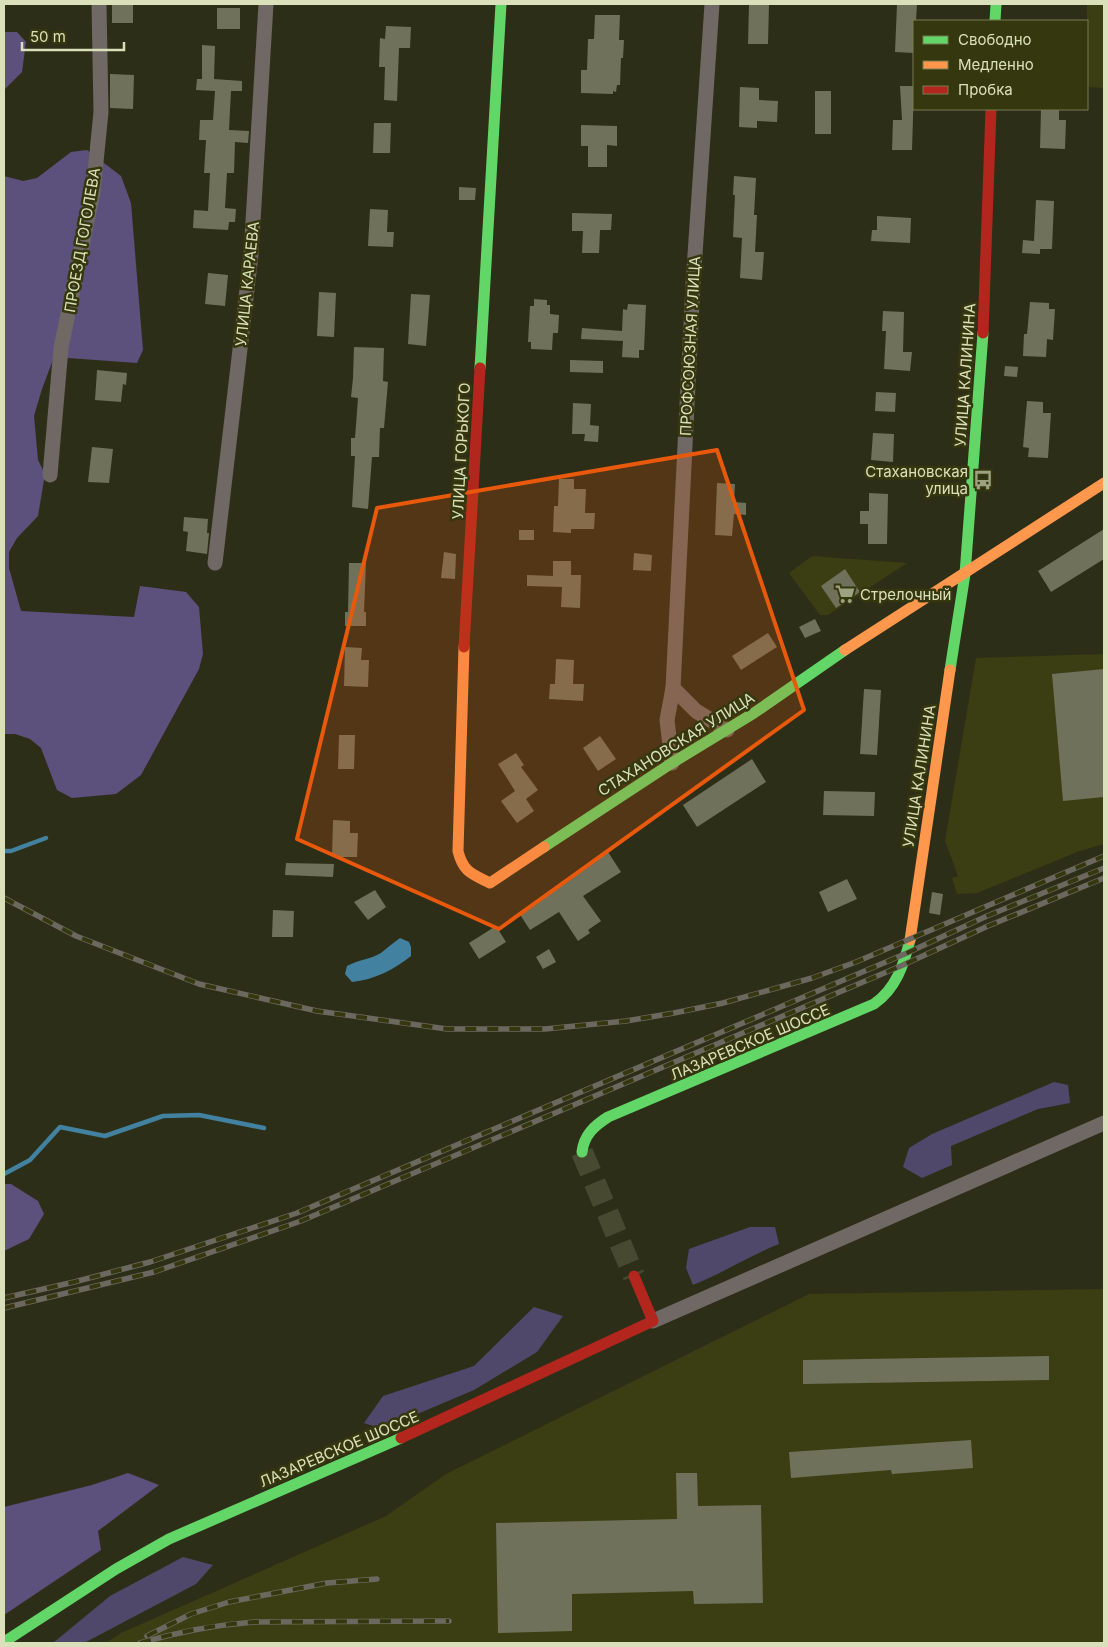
<svg xmlns="http://www.w3.org/2000/svg" width="1108" height="1647" viewBox="0 0 1108 1647" font-family="Inter,sans-serif">
<style>
.built{fill:#3a3e12}
.green{fill:#50486b}
.forest{fill:#5c507d}
.water{fill:#4281a0}
.lines{fill:none;stroke-linecap:round;stroke-linejoin:round}
.stream{stroke:#4281a0;stroke-width:4.5}
.building{fill:#6f715b}
.secondary-tunnel{stroke:#474930;stroke-width:22;stroke-dasharray:22 11;stroke-linecap:butt}
.street{stroke:#6f6864;stroke-width:15}
.fast{stroke:#63d668;stroke-width:11}
.slow{stroke:#ff974d;stroke-width:11}
.jam{stroke:#b3261e;stroke-width:11}
.rail-casing{stroke:#6c685f;stroke-width:5.5}
.rail{stroke:#35380e;stroke-width:4;stroke-dasharray:11;stroke-linecap:butt}
.marked{fill:#e8590c;fill-opacity:0.2;stroke:#e8590c;stroke-width:4;stroke-linejoin:round}
.labels{text-anchor:middle;dominant-baseline:central;stroke-width:5;stroke-linejoin:round;paint-order:stroke}
.street-label{font-size:15px;fill:#dae0b9;stroke:#35380e}
.poi-label{font-size:15px;fill:#dae0b9;stroke:#35380e;text-anchor:end}
</style>
<rect width="100%" height="100%" fill="#2d2e18"/>
<g class="built">
<polygon points="1087,4 1104,4 1104,88 1087,87"/>
<polygon points="812,556 907,563 828,615 820,615 789,573"/>
<polygon points="1104,654 1104,844 1080,851 977,893 957,894 952,878 958,876 945,841 976,658"/>
<polygon points="1104,1289 1104,1643 106,1643 121,1633 386,1516 446,1474 809,1294"/>
</g>
<g class="green">
<polygon points="1054,1082 1068,1085 1070,1103 1038,1109 951,1146 952,1165 922,1178 903,1167 909,1148 932,1134"/>
<path d="M750,1227H775L779,1244C749,1256 723,1273 693,1285L686,1268L689,1249Z"/>
<polygon points="534,1307 563,1316 537,1352 474,1390 382,1429 364,1423 383,1396 474,1366"/>
<polygon points="183,1557 213,1565 196,1584 84,1643 53,1643 110,1596"/>
</g>
<g class="forest">
<polygon points="4,32 17,32 26,42 22,72 4,90"/>
<polygon points="87,150 121,176 131,203 143,350 137,363 54,357 42,389 34,416 38,460 45,474 38,516 17,538 9,552 9,568 21,611 134,617 140,586 186,592 199,607 203,654 199,669 141,775 116,794 72,798 57,790 41,748 30,739 15,734 4,734 4,176 23,181 37,178 71,152"/>
<polygon points="4,1184 11,1184 38,1201 44,1214 29,1239 4,1251"/>
<polygon points="128,1473 159,1485 98,1531 101,1550 4,1615 4,1507 92,1485"/>
</g>
<path class="water" d="M400,938L409,942L411,947V956C395,969 374,980 352,982L345,974L347,966C358,960 371,959 381,953C387,948 393,943 400,938Z"/>
<g class="lines">
<g class="stream">
<polyline points="4,851 11,851 46,838"/>
<polyline points="4,1174 30,1160 60,1127 105,1136 163,1116 199,1115 264,1128"/>
</g>
</g>
<g class="building">
<rect x="112" y="4" width="21" height="19"/>
<polygon points="749,4 769,4 768,44 748,44"/>
<polygon points="897,4 917,4 916,21 914,21 914,53 895,52"/>
<rect x="217" y="8" width="23" height="21"/>
<polygon points="595,15 620,15 619,40 624,40 623,58 621,58 620,85 617,85 616,92 613,91 613,94 581,93 581,70 587,70 588,39 594,39"/>
<polygon points="386,26 411,27 410,48 399,48 397,101 384,100 385,67 379,67 380,38 385,39"/>
<polygon points="202,45 215,46 214,79 242,81 242,91 231,91 229,130 249,131 248,143 235,142 234,173 227,173 225,208 236,209 235,222 229,222 228,230 193,228 194,210 208,211 210,173 204,173 206,140 199,140 200,120 213,120 215,91 196,90 197,79 202,79"/>
<polygon points="110,74 134,75 133,109 110,108"/>
<polygon points="900,86 914,86 912,150 892,150 893,120 902,120"/>
<polygon points="740,87 759,88 759,100 778,101 777,122 757,121 757,128 739,127"/>
<rect x="815" y="91" width="16" height="43"/>
<polygon points="1041,109 1059,109 1059,120 1066,120 1065,149 1040,148"/>
<polygon points="374,123 391,123 390,153 373,153"/>
<polygon points="581,125 617,126 617,146 607,145 607,167 588,167 588,146 581,146"/>
<polygon points="734,176 756,178 754,215 757,215 755,252 764,252 762,280 740,278 742,238 733,237 735,195 733,195"/>
<polygon points="459,187 476,188 475,200 459,200"/>
<polygon points="1036,200 1054,201 1052,249 1040,249 1040,254 1022,253 1023,240 1034,241"/>
<polygon points="370,209 388,210 387,232 394,232 393,247 368,246"/>
<polygon points="572,213 612,214 611,230 600,230 599,253 582,253 583,231 572,231"/>
<polygon points="877,216 911,218 910,243 871,241 872,230 877,230"/>
<polygon points="208,273 228,275 225,306 205,304"/>
<polygon points="319,292 336,293 334,337 317,336"/>
<polygon points="411,294 430,295 426,346 408,344"/>
<polygon points="534,299 547,300 547,305 550,305 550,314 559,315 558,333 553,333 552,350 531,349 531,342 528,342 530,306 534,306"/>
<polygon points="1030,302 1049,303 1049,309 1055,309 1053,340 1047,339 1046,357 1023,356 1024,334 1027,334"/>
<polygon points="628,304 646,305 644,350 639,350 639,358 622,357 623,341 581,339 582,328 622,331 623,309 627,310"/>
<polygon points="883,311 904,312 903,352 912,352 910,371 884,369 886,331 882,331"/>
<polygon points="354,347 384,348 383,381 388,382 384,428 380,428 379,457 372,457 368,509 352,507 355,456 351,456 351,438 355,438 358,398 351,397 353,378"/>
<polygon points="570,360 603,361 603,373 570,372"/>
<polygon points="1005,366 1018,367 1017,377 1004,376"/>
<polygon points="97,370 127,373 126,385 123,384 121,402 95,400"/>
<polygon points="876,392 896,393 895,412 875,411"/>
<polygon points="1027,401 1043,402 1043,413 1051,413 1048,458 1028,457 1029,448 1023,447"/>
<polygon points="573,403 591,404 590,425 599,426 598,442 584,441 585,434 572,434"/>
<polygon points="873,433 894,434 893,462 871,460"/>
<polygon points="92,447 113,449 109,483 88,482"/>
<polygon points="559,479 574,479 574,489 586,489 585,513 595,513 594,529 571,529 571,533 553,532 554,506 558,506"/>
<polygon points="717,483 735,484 734,502 746,503 746,515 734,514 732,536 715,535"/>
<polygon points="869,493 888,494 887,544 868,544 868,524 860,524 860,511 869,511"/>
<polygon points="184,517 208,519 207,533 209,533 207,554 186,551 188,532 183,531"/>
<polygon points="1104,529 1104,559 1051,592 1038,571"/>
<rect x="519" y="530" width="15" height="10"/>
<polygon points="444,552 456,554 455,579 441,578"/>
<polygon points="634,553 652,555 651,571 633,570"/>
<polygon points="553,561 571,561 571,575 581,575 580,608 561,607 562,587 527,586 527,575 553,576"/>
<polygon points="349,563 366,563 364,612 366,612 366,626 345,626 345,612 348,612"/>
<polygon points="845,569 860,592 836,608 821,586"/>
<polygon points="815,619 821,631 805,638 799,627"/>
<polygon points="768,633 777,647 741,670 732,656"/>
<polygon points="345,647 362,648 361,660 369,660 368,687 344,686"/>
<polygon points="556,659 574,660 573,684 584,684 583,701 549,699 550,684 555,684"/>
<polygon points="1104,669 1104,797 1063,801 1052,674"/>
<polygon points="864,689 881,690 877,755 860,754"/>
<polygon points="339,735 355,735 354,769 338,769"/>
<polygon points="600,736 616,759 598,771 583,748"/>
<polygon points="516,753 524,765 521,767 538,790 526,799 534,811 517,823 501,801 515,791 498,764"/>
<polygon points="752,759 766,782 697,827 683,805"/>
<polygon points="824,791 875,792 874,816 823,815"/>
<polygon points="333,820 350,821 350,833 358,833 357,857 332,857"/>
<polygon points="608,852 621,872 583,896 601,921 588,930 590,933 578,941 559,912 530,930 519,913 573,878 572,875"/>
<polygon points="286,863 334,864 333,877 285,875"/>
<polygon points="847,879 857,899 828,912 819,892"/>
<polygon points="375,890 386,907 368,920 354,902"/>
<polygon points="932,892 943,894 940,915 929,913"/>
<polygon points="273,910 294,911 293,937 272,937"/>
<polygon points="496,926 506,942 479,959 469,943"/>
<polygon points="549,949 556,962 543,969 536,957"/>
<polygon points="1049,1356 1049,1380 803,1384 803,1360"/>
<polygon points="971,1440 973,1468 892,1474 891,1470 791,1478 789,1452"/>
<polygon points="676,1473 697,1473 698,1506 761,1505 763,1603 694,1604 693,1591 572,1594 572,1631 498,1633 496,1523 677,1519"/>
</g>
<g class="lines">
<polyline class="secondary-tunnel" points="582,1152 634,1276"/>
<g class="street">
<polyline points="50,475 61,348 93,192 101,112 99,4"/>
<polyline points="215,563 251,255 266,4"/>
<polyline points="673,688 696,711 727,730"/>
<polyline points="672,763 667,720 673,688 693,284 712,4"/>
<polyline points="653,1321 1104,1123"/>
</g>
<g class="fast">
<polyline points="995,21 996,4"/>
<polyline points="480,368 501,4"/>
<polyline points="950,670 965,574 983,333"/>
<polyline points="544,847 672,763 754,713 845,650"/>
<path d="M582,1152C584,1135 594,1126 608,1117L874,1004C896,989 904,964 910,940"/>
<polyline points="4,1642 116,1569 169,1539 401,1438"/>
</g>
<g class="slow">
<path d="M464,647L458,851C463,872 472,874 490,883L544,847"/>
<polyline points="845,650 1104,483"/>
<polyline points="910,940 950,670"/>
</g>
<g class="jam">
<polyline points="983,333 991,109"/>
<polyline points="464,647 480,368"/>
<polyline points="401,1438 653,1321 634,1276"/>
</g>
<defs>
<g id="rail">
<polyline points="4,898 76,936 199,984 317,1011 447,1029 545,1029 626,1021 674,1013 723,1003 812,978 856,962 1104,856"/>
<polyline points="4,1298 74,1282 150,1262 297,1213 907,953 987,916 1104,868"/>
<polyline points="4,1308 154,1272 301,1221 903,965 988,926 1104,878"/>
<polyline points="147,1636 191,1614 229,1602 327,1583 377,1579"/>
<path d="M140,1643C178,1632 214,1625 254,1622L449,1621"/>
</g>
</defs>
<use href="#rail" class="rail-casing"/>
<use href="#rail" class="rail"/>
</g>
<path class="marked" d="M717,450L804,710L499,929L297,839L377,508Z"/>
<defs>
<symbol id="bus-bare" viewBox="-9 -9 18 18"><path d="M-5-6H5V4H4V6H2V4H-2V6H-4V4H-5ZM-3.5-4V0h7V-4ZM-3.5 1.2v1.5H-2V1.2ZM2 1.2v1.5H3.5V1.2Z" fill="#9da281" stroke="#35380e" stroke-width="2.5" paint-order="stroke"/></symbol>
<symbol id="supermarket-bare" viewBox="-9 -9 18 18"><path d="M-6-5.5h2.5l.6 2H6L4.5 2H-2.5L-4.4-4H-6ZM-1.5 3.2a1.3 1.3 0 1 0 .1 0ZM3 3.2a1.3 1.3 0 1 0 .1 0Z" fill="#9da281" stroke="#35380e" stroke-width="2.5" paint-order="stroke"/></symbol>
</defs>
<g fill-rule="evenodd">
<use href="#bus-bare" x="969" y="466" width="28" height="28"/>
<use href="#supermarket-bare" x="831" y="580" width="28" height="28"/>
</g>
<g class="labels">
<g class="street-label">
<text transform="translate(82 240) rotate(-80)">ПРОЕЗД ГОГОЛЕВА</text>
<text transform="translate(247 284) rotate(-84)">УЛИЦА КАРАЕВА</text>
<text transform="translate(690 346) rotate(-87)">ПРОФСОЮЗНАЯ УЛИЦА</text>
<text transform="translate(965 375) rotate(-86)">УЛИЦА КАЛИНИНА</text>
<text transform="translate(461 451) rotate(-87)">УЛИЦА ГОРЬКОГО</text>
<text transform="translate(676 744) rotate(-32)">СТАХАНОВСКАЯ УЛИЦА</text>
<text transform="translate(919 776) rotate(-81)">УЛИЦА КАЛИНИНА</text>
<text transform="translate(750 1042) rotate(-23)">ЛАЗАРЕВСКОЕ ШОССЕ</text>
<text transform="translate(339 1449) rotate(-23)">ЛАЗАРЕВСКОЕ ШОССЕ</text>
</g>
<g class="poi-label">
<text x="968" y="471">Стахановская<tspan x="968" dy="17">улица</tspan></text>
<text x="860" y="594" text-anchor="start">Стрелочный</text>
</g>
</g>
<rect width="1108" height="1647" fill="none" stroke="#dae0b9" stroke-width="10"/>
<rect x="913" y="20" width="175" height="90" fill="#35380e" stroke="#777b52"/>
<rect x="923" y="36" width="25" height="8" fill="#63d668" stroke="#777b52"/>
<text x="958" y="45" font-size="15" fill="#dae0b9">Свободно</text>
<rect x="923" y="61" width="25" height="8" fill="#ff974d" stroke="#777b52"/>
<text x="958" y="70" font-size="15" fill="#dae0b9">Медленно</text>
<rect x="923" y="86" width="25" height="8" fill="#b3261e" stroke="#777b52"/>
<text x="958" y="95" font-size="15" fill="#dae0b9">Пробка</text>
<path d="M22 42v8h102v-8" fill="none" stroke="#dae0b9" stroke-width="2.5"/>
<text x="30" y="42" font-size="15" fill="#dae0b9" stroke="#35380e" stroke-width="4" paint-order="stroke">50 m</text>
</svg>
